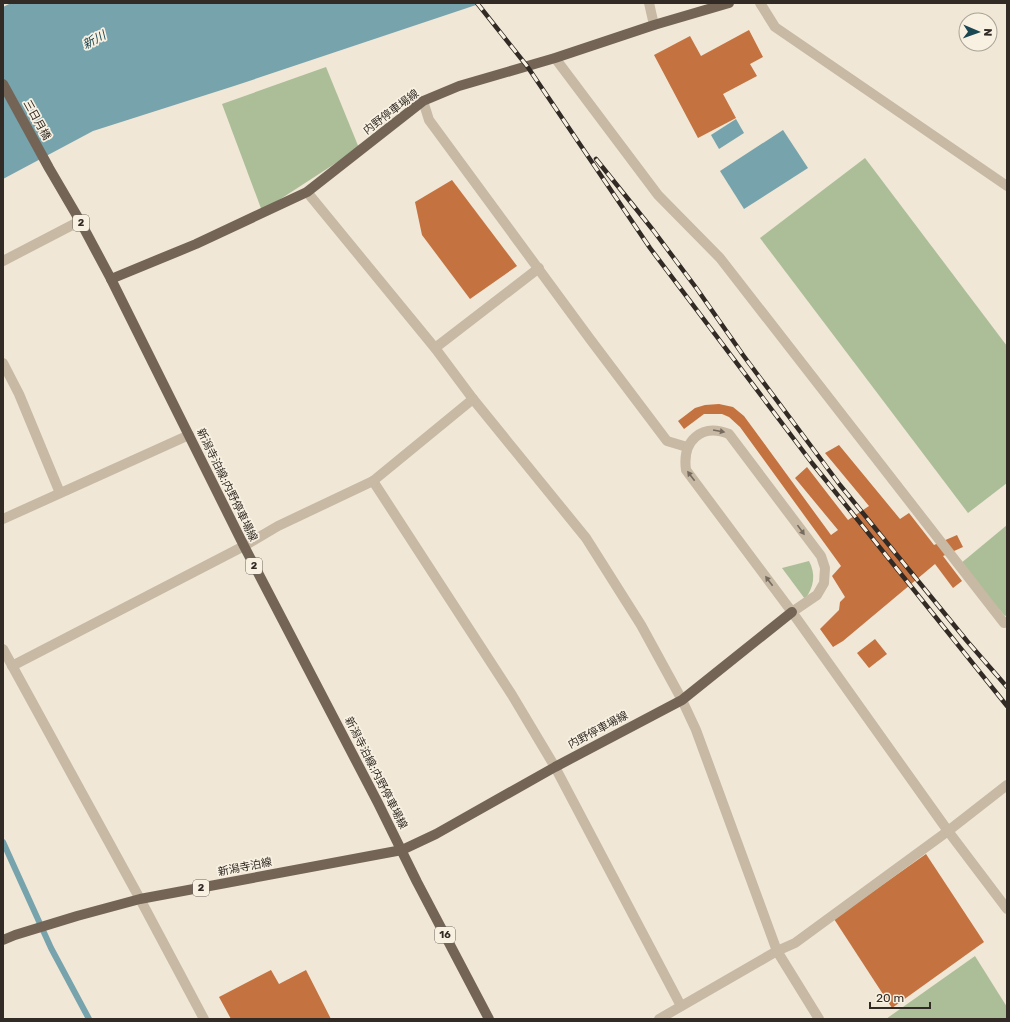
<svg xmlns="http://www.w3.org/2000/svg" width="1010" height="1022" viewBox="0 0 1010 1022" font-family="Rubik,'Noto Sans JP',sans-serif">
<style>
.green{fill:#acbe97}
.water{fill:#76a3ac}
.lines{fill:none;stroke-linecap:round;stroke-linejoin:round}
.stream{stroke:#76a3ac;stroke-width:6}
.building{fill:#c47240}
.minor{stroke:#c7b9a3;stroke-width:10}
.major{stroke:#746456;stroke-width:10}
.rail-casing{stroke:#322b25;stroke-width:4.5}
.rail{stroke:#f8f1e2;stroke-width:3;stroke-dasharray:9;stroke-linecap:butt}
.oneway{fill:#756b5e}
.labels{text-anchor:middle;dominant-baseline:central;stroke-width:3.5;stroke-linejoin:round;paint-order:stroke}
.shield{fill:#f8f1e2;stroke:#6d665e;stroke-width:1}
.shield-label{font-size:10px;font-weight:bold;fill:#322b25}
.street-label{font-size:11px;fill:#322b25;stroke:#f8f1e2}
.water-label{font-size:12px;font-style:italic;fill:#1b4753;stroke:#f8f1e2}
</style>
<rect width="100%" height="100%" fill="#f0e7d6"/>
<g class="green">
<polygon points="326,67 359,148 262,211 222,104"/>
<polygon points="865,158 1007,346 1007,483 968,513 760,238"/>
<polygon points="1007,525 1007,615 1005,616 960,564"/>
<path d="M809,561C816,574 814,587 805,599L782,568Z"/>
<polygon points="975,956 1007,1007 1007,1019 886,1019"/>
</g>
<g class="water">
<polygon points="11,3 482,3 234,86 93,131 3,179 3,7"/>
<polygon points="736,119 744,133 719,149 711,135"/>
<polygon points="783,130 808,168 744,209 720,171"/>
</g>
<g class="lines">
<polyline class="stream" points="3,842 51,948 89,1019"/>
</g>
<g class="building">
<polygon points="749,30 763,57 750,64 757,76 723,94 736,118 698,138 654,55 690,36 701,56"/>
<polygon points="452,180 517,266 470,299 422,235 415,202"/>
<polygon points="719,404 733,407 744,416 831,535 838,530 795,478 807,467 848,520 869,506 825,453 839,445 900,519 909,513 934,545 957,535 963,547 943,556 962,581 953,588 935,564 843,641 833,647 820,629 839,610 840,602 845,597 832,576 841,566 740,427 729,417 722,414 704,414 684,429 678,421 695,408 705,405"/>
<polygon points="875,639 887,654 869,668 857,653"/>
<polygon points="926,854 984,942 892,1008 834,919"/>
<polygon points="271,970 279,984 306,970 331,1019 231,1019 219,997"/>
</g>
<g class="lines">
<g class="minor">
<polyline points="649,3 654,25"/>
<polyline points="760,3 775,27 1007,186"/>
<polyline points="555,58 658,195 720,258 1004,623 1007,622"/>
<polyline points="423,101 429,120 590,339 667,441 687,447"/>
<polyline points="307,192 435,348 473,399 586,538 641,625 682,700 696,730 777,951 819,1019"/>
<polyline points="3,261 80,221"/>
<polyline points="435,348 539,268"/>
<polyline points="3,363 19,394 60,493"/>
<polyline points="373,481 512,695 555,767 681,1006"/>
<polyline points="3,519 189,435"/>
<path d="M792,612L817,595L824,583L825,568L821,556L729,434C701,423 682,441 686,470L792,612L948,831L1007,909"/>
<polyline points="3,649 140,899 204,1019"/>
<polyline points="12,666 244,546 278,526 373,481 473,399"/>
<polyline points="659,1019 777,951 795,943 948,831 1007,785"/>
</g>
<g class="major">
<polyline points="3,84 49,168 80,221 111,279 244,546 378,803 417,882 489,1019"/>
<polyline points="111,279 196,244 307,192 423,101 459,86 555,58 654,25 729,3"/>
<polyline points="3,940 15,935 77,916 140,899 402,850 436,834 555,767 682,700 792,612"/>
</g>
<defs>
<g id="rail">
<polyline points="477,3 527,66 650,248 812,463 1007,706"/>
<polyline points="596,159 653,230 697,289 743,355 840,485 967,641 1007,687"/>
</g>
</defs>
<use href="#rail" class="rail-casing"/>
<use href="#rail" class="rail"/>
</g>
<defs><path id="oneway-solid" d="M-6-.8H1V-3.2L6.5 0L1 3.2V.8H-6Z"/></defs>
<g class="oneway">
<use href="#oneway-solid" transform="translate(719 431) rotate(10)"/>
<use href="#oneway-solid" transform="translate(691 476) rotate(-127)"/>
<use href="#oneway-solid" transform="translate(801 530) rotate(54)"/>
<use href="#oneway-solid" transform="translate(769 581) rotate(-127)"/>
</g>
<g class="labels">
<g class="shield">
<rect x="73" y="215" width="16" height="16" rx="3"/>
<rect x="246" y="558" width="16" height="16" rx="3"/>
<rect x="193" y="880" width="16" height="16" rx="3"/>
<rect x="435" y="927" width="20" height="16" rx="3"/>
</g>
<g class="shield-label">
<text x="81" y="223">2</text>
<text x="254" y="566">2</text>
<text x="201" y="888">2</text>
<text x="445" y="935">16</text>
</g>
<g class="street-label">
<text transform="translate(391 112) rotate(-37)">内野停車場線</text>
<text transform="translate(37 120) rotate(61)">三日月橋</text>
<text transform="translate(227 485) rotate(64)">新潟寺泊線;内野停車場線</text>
<text transform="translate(598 730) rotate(-28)">内野停車場線</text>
<text transform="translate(376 773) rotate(63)">新潟寺泊線;内野停車場線</text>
<text transform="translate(245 867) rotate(-11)">新潟寺泊線</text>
</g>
<g class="water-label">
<text transform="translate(94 40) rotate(-28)">新川</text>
</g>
</g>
<rect width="1010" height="1022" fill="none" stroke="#322b25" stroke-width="8"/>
<g transform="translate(978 32) rotate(92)"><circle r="19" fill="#f8f1e2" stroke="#a9a296"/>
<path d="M0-3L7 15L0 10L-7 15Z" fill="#1b4753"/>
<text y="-6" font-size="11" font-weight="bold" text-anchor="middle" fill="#322b25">N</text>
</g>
<path d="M870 1002v6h60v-6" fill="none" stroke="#322b25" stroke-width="2"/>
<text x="876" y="1002" font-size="12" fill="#322b25" stroke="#f8f1e2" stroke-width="3" paint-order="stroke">20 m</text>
</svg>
